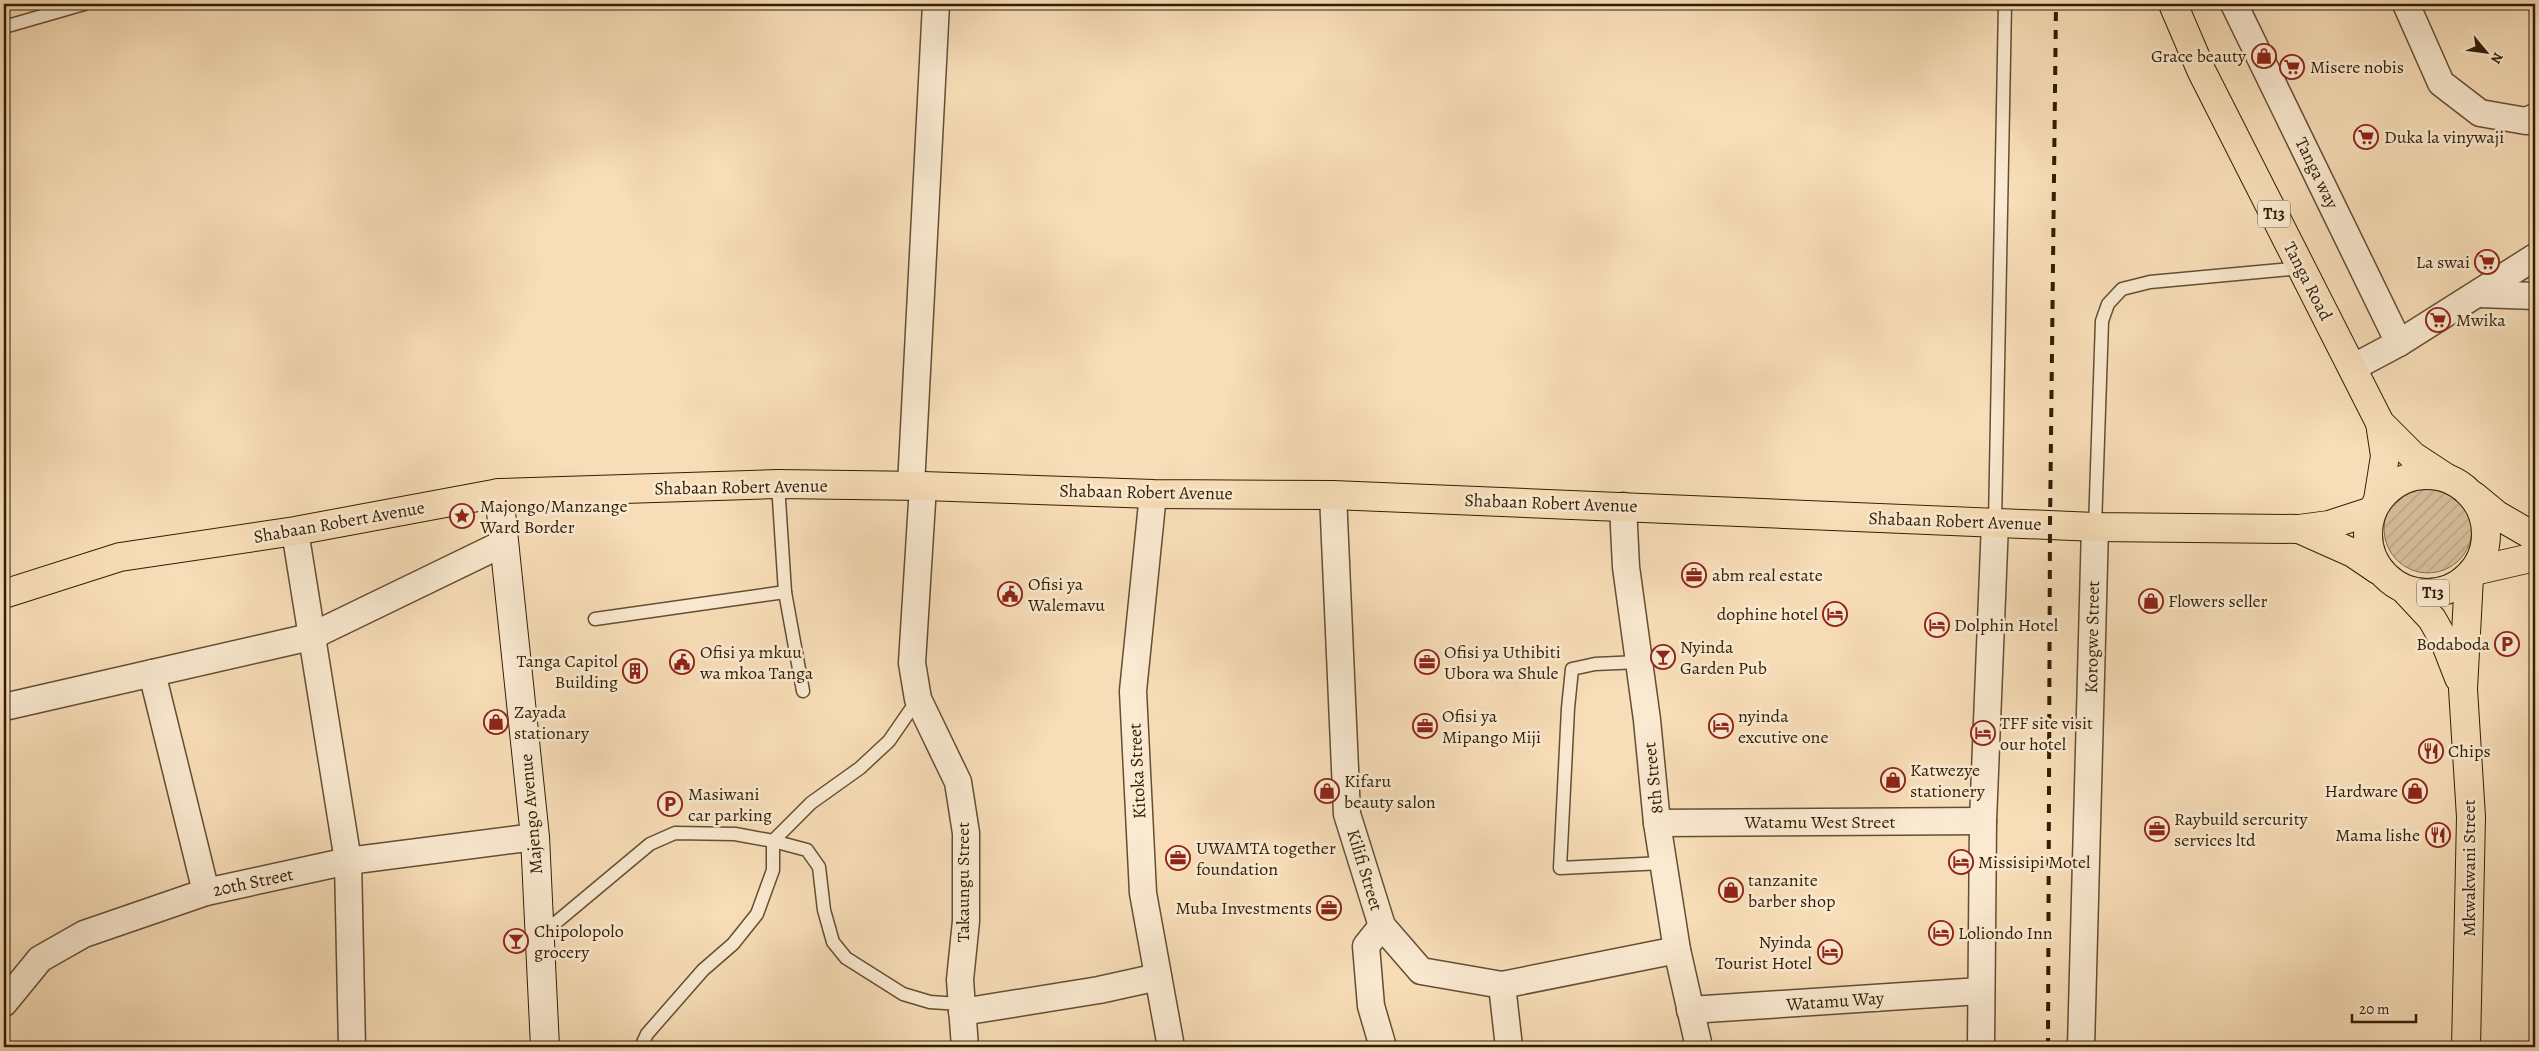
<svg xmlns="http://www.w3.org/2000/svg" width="2539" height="1051" viewBox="0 0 2539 1051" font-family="Alegreya,serif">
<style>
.garden{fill:url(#garden-furrows);stroke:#846e50}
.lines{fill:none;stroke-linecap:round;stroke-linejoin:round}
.lane-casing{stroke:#644e32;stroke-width:15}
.street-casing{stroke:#644e32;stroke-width:29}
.secondary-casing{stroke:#321e05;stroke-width:30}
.primary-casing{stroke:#321e05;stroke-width:30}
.highway-casing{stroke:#321e05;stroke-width:30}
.lane{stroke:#faead1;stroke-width:12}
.street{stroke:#faead1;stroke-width:26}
.secondary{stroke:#faead1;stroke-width:28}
.primary{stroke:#f8deb8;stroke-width:28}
.highway{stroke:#f8deb8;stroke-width:28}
.rail{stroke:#321e05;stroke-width:4;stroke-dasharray:9 9;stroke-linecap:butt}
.labels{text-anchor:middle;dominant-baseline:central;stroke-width:5;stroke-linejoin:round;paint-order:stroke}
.shield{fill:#faead1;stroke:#6e5b42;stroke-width:1}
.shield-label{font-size:16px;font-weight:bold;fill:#321e05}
.poi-label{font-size:18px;fill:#321e05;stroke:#faead1;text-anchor:start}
.street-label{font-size:18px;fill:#321e05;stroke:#faead1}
</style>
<defs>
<pattern id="garden-furrows" width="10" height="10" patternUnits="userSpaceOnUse" patternTransform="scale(1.25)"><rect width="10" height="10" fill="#d6bd9a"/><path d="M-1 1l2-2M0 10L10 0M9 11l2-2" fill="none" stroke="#b8a283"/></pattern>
</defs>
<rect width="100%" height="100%" fill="#f8deb8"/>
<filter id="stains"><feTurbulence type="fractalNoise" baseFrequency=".004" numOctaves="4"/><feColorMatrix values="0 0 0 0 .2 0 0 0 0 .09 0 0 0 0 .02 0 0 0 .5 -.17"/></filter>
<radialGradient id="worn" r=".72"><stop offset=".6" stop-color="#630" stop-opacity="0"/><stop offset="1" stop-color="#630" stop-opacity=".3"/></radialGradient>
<circle class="garden" cx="2428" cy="529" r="44"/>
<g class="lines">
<defs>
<g id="lane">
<polyline points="4,27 84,4"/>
<polyline points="778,484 785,592"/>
<polyline points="1995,523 2005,4"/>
<polyline points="2095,527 2102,321 2108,304 2122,289 2150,282 2301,268"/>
<polyline points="595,619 785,592 803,691"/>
<polyline points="1639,662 1595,664 1572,669 1568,708 1560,868 1663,863"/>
<polyline points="541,935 650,844 675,833 735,834 773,841 807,850 819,867 824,910 833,942 846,958 903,994 930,1002 960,1004"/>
<polyline points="641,1047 647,1034 703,970 733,944 757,914 773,870 773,841 811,803 860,768 889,741 918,699"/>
</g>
<g id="street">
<polyline points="2234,4 2399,343"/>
<polyline points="2406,4 2441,83 2480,113 2526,121 2535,117"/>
<polyline points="2479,294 2535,296"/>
<polyline points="2352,368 2399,343 2535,257"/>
<polyline points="911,486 936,4"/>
<polyline points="923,486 912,663 918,699 958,782 966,833 966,921 960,980 965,1047"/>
<polyline points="1153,494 1133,691 1143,893 1171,1047"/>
<polyline points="1333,495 1347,814 1382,926 1421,971 1502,985 1677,950"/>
<polyline points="1623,506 1626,567 1647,720 1657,823 1677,950 1699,1047"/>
<polyline points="295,531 348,861 352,1047"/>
<polyline points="152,673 206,892"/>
<polyline points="4,707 310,637 504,543"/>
<polyline points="1657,823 1983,821"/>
<polyline points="1382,926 1366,946 1371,1006 1383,1047"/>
<polyline points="1502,985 1509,1047"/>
<polyline points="4,1003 40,959 84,934 206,892 348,861 535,837"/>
<polyline points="1690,1010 1980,991"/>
<polyline points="962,1012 1099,990 1158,977"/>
<polyline points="1981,1047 1983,821 1995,523"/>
<polyline points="2081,1047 2095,527"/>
</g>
<polyline id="secondary" points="499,493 535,837 545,1047"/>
<g id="primary">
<polyline points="2299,529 2353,553 2378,570"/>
<polyline points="2405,590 2432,619 2445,642 2459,678"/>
<polyline points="4,594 120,557 295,531 499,493 778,484 923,486 1153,494 1333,495 2095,527 2299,529 2329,525 2372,511"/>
<polyline points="2466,1047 2471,817 2463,689 2469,577"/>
</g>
<g id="highway">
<polyline points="2173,4 2202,72 2380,423 2413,456 2445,477"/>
<circle cx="2427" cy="534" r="59"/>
<polyline points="2474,496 2497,515 2535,537"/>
<polyline points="2378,500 2385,456 2380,423"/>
<polyline points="2474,571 2535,557"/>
</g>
</defs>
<use href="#lane" class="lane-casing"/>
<use href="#street" class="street-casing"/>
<use href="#secondary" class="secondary-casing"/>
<use href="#primary" class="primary-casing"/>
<use href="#highway" class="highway-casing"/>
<use href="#lane" class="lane"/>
<use href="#street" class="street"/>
<use href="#secondary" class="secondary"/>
<use href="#primary" class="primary"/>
<use href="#highway" class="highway"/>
<polyline class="rail" points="2048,1047 2050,525 2056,4"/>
</g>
<defs>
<symbol id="shop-ring" viewBox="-11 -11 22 22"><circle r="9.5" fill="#faead1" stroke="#8f2418" stroke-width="1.5"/><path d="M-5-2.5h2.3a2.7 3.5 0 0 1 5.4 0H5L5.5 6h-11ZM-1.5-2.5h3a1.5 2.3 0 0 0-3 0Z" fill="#8f2418"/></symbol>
<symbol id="supermarket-ring" viewBox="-11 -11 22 22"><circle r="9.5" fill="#faead1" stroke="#8f2418" stroke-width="1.5"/><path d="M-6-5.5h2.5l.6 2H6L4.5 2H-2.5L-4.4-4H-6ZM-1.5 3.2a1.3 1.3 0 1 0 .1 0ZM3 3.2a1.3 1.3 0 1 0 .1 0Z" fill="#8f2418"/></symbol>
<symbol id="sight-ring" viewBox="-11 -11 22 22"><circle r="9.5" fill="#faead1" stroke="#8f2418" stroke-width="1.5"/><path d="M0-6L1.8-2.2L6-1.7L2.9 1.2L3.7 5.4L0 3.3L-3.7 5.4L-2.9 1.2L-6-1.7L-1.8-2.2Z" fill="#8f2418"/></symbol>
<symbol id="office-ring" viewBox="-11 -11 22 22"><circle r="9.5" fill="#faead1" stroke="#8f2418" stroke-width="1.5"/><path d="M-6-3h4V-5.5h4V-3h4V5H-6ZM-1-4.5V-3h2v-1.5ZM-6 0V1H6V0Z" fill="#8f2418"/></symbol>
<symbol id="civic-ring" viewBox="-11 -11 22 22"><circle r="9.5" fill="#faead1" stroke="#8f2418" stroke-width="1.5"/><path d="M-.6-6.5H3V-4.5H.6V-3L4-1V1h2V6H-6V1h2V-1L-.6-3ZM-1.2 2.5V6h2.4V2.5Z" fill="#8f2418"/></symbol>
<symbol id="hotel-ring" viewBox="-11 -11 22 22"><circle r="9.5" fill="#faead1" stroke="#8f2418" stroke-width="1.5"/><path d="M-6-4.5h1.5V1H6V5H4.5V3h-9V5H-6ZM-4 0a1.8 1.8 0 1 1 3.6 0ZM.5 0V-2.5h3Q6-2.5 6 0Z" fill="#8f2418"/></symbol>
<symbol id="parking-ring" viewBox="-11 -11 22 22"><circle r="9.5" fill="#faead1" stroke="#8f2418" stroke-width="1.5"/><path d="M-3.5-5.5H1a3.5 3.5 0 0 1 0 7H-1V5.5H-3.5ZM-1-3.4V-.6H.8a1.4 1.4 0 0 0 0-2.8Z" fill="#8f2418"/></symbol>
<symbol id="bar-ring" viewBox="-11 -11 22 22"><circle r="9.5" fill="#faead1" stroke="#8f2418" stroke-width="1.5"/><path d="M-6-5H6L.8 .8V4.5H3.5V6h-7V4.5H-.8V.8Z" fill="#8f2418"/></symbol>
<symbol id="building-ring" viewBox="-11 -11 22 22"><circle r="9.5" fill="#faead1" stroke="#8f2418" stroke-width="1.5"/><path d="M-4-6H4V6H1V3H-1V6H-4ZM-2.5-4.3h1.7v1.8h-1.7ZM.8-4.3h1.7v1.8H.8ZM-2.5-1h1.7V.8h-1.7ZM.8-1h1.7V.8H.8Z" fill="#8f2418"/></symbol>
<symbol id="restaurant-ring" viewBox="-11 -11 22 22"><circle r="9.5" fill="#faead1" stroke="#8f2418" stroke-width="1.5"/><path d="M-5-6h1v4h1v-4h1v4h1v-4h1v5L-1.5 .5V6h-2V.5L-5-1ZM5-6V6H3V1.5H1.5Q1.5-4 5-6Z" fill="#8f2418"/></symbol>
</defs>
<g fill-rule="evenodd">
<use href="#shop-ring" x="2250" y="42" width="28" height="28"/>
<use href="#supermarket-ring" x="2278" y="53" width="28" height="28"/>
<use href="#supermarket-ring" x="2352" y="123" width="28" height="28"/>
<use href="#supermarket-ring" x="2473" y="248" width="28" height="28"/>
<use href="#supermarket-ring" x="2424" y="306" width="28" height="28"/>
<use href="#sight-ring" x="448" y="502" width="28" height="28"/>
<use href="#office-ring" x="1680" y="561" width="28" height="28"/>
<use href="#civic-ring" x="996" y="580" width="28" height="28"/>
<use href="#shop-ring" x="2137" y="587" width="28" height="28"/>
<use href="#hotel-ring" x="1821" y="600" width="28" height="28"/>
<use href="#hotel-ring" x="1923" y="611" width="28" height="28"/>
<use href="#parking-ring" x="2493" y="630" width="28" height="28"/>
<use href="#bar-ring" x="1649" y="643" width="28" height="28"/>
<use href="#civic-ring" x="668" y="648" width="28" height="28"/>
<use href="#office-ring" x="1413" y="648" width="28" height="28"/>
<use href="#building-ring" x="621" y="657" width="28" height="28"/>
<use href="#shop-ring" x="482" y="708" width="28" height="28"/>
<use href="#office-ring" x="1411" y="712" width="28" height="28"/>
<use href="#hotel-ring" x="1707" y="712" width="28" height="28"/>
<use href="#hotel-ring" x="1969" y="719" width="28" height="28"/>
<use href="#restaurant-ring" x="2417" y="737" width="28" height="28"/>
<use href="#shop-ring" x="1879" y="766" width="28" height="28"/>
<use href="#shop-ring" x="1313" y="777" width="28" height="28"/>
<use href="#shop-ring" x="2401" y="777" width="28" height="28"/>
<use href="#parking-ring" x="656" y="790" width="28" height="28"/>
<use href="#office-ring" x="2143" y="815" width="28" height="28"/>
<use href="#restaurant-ring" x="2424" y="821" width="28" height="28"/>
<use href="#office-ring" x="1164" y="844" width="28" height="28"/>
<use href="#hotel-ring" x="1947" y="848" width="28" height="28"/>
<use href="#shop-ring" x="1717" y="876" width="28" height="28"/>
<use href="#office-ring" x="1315" y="894" width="28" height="28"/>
<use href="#hotel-ring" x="1927" y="919" width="28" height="28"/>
<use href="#bar-ring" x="502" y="927" width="28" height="28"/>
<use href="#hotel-ring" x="1816" y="938" width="28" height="28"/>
</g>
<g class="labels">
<g class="shield">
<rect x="2258" y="200.5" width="32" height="27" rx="4"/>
<rect x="2417" y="579.5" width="32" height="27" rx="4"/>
</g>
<g class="shield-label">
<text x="2274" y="214">T13</text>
<text x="2433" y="593">T13</text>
</g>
<g class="poi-label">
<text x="2246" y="56" text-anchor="end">Grace beauty</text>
<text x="2310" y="67">Misere nobis</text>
<text x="2384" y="137">Duka la vinywaji</text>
<text x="2470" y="262" text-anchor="end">La swai</text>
<text x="2456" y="320">Mwika</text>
<text x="480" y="506">Majongo/Manzange<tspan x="480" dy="21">Ward Border</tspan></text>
<text x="1712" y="575">abm real estate</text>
<text x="1028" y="584">Ofisi ya<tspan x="1028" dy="21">Walemavu</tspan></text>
<text x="2168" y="601">Flowers seller</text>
<text x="1818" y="614" text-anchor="end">dophine hotel</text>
<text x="1954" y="625">Dolphin Hotel</text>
<text x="2490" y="644" text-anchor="end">Bodaboda</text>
<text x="1680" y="647">Nyinda<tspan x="1680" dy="21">Garden Pub</tspan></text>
<text x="700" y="652">Ofisi ya mkuu<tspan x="700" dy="21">wa mkoa Tanga</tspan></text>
<text x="1444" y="652">Ofisi ya Uthibiti<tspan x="1444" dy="21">Ubora wa Shule</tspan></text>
<text x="618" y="661" text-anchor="end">Tanga Capitol<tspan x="618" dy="21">Building</tspan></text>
<text x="514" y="712">Zayada<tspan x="514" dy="21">stationary</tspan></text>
<text x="1442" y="716">Ofisi ya<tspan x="1442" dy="21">Mipango Miji</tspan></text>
<text x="1738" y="716">nyinda<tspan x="1738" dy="21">excutive one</tspan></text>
<text x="2000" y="723">TFF site visit<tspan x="2000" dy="21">our hotel</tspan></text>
<text x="2448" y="751">Chips</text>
<text x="1910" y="770">Katwezye<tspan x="1910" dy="21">stationery</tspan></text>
<text x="1344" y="781">Kifaru<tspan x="1344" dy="21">beauty salon</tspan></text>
<text x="2398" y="791" text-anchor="end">Hardware</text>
<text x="688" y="794">Masiwani<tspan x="688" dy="21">car parking</tspan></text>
<text x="2174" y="819">Raybuild sercurity<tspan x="2174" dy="21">services ltd</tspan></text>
<text x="2420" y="835" text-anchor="end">Mama lishe</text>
<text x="1196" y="848">UWAMTA together<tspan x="1196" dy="21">foundation</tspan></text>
<text x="1978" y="862">Missisipi Motel</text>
<text x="1748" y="880">tanzanite<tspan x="1748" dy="21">barber shop</tspan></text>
<text x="1312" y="908" text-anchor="end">Muba Investments</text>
<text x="534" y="931">Chipolopolo<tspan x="534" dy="21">grocery</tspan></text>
<text x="1958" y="933">Loliondo Inn</text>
<text x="1812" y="942" text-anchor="end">Nyinda<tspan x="1812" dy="21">Tourist Hotel</tspan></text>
</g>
<g class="street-label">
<text transform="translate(2317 173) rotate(64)">Tanga way</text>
<text transform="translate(2308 281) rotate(63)">Tanga Road</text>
<text transform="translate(741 487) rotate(-1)">Shabaan Robert Avenue</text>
<text transform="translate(1146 492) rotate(1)">Shabaan Robert Avenue</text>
<text transform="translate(1551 503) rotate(2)">Shabaan Robert Avenue</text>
<text transform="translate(1955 521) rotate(2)">Shabaan Robert Avenue</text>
<text transform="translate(339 522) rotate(-10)">Shabaan Robert Avenue</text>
<text transform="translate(2092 637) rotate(-89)">Korogwe Street</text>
<text transform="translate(1137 771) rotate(-93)">Kitoka Street</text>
<text transform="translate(1653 778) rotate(-96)">8th Street</text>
<text transform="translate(531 814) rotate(-95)">Majengo Avenue</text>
<text x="1820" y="822">Watamu West Street</text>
<text transform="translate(2469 868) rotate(-90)">Mkwakwani Street</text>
<text transform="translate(1365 870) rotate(73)">Kilifi Street</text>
<text transform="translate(253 882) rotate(-12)">20th Street</text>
<text transform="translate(963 882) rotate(-90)">Takaungu Street</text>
<text transform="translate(1835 1001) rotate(-4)">Watamu Way</text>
</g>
</g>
<rect width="2539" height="1051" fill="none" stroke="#f8deb8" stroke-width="20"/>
<rect x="5" y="5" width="2529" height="1041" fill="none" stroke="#321e05" stroke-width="2.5"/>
<rect x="10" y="10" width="2519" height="1031" fill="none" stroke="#321e05"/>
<g transform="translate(2486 52) rotate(119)" stroke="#faead1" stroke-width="4" paint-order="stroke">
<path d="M0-4L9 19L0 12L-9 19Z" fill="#321e05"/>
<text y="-8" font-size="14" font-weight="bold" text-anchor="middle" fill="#321e05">N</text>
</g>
<path d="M2352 1014v8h64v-8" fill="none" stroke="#321e05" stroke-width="2.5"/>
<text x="2359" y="1014" font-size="15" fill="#321e05" stroke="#faead1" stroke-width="4" paint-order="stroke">20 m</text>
<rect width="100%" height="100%" filter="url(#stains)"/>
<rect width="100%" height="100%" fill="url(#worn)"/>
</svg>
